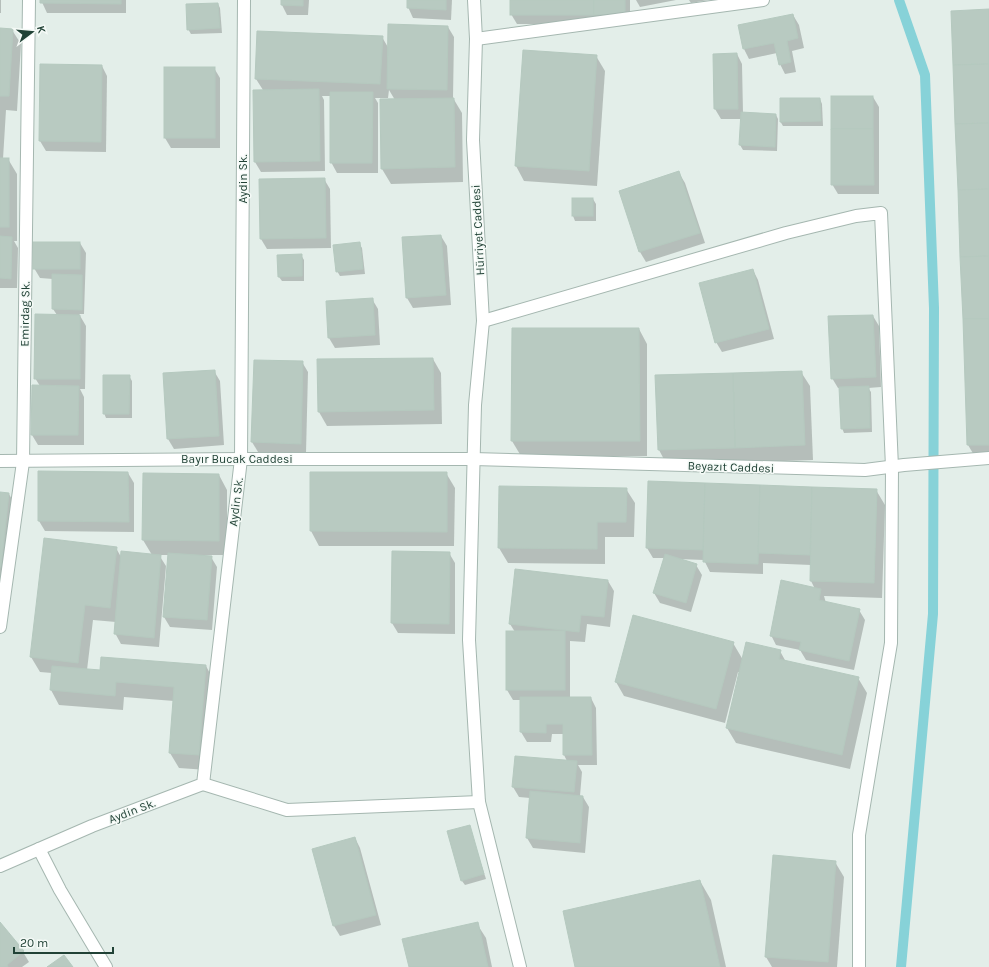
<svg xmlns="http://www.w3.org/2000/svg" width="989" height="967" viewBox="0 0 989 967" font-family="Karla,sans-serif">
<style>
.shadow{fill:#0003}
.lines{fill:none;stroke-linecap:round;stroke-linejoin:round}
.stream{stroke:#87d2d8;stroke-width:10}
.building{fill:#b8cac1;stroke:#b5c9bf}
.minor-casing{stroke:#a5b7b0;stroke-width:14}
.minor{stroke:#fff;stroke-width:12}
.labels{text-anchor:middle;dominant-baseline:central;stroke-width:3;stroke-linejoin:round;paint-order:stroke}
.street-label{font-size:12px;fill:#214236;stroke:#f5faf7}
</style>
<rect width="100%" height="100%" fill="#e3eee9"/>
<g class="shadow">
<rect x="0" y="0" width="1" height="13"/>
<polygon points="41,0 126,0 126,13 47,13"/>
<polygon points="282,0 309,0 308,15 287,15 282,5"/>
<polygon points="408,0 452,0 451,20 413,18 408,7"/>
<polygon points="511,0 630,0 630,24 517,24 511,14"/>
<polygon points="636,0 676,0 640,7"/>
<polygon points="689,0 708,0 691,3"/>
<polygon points="218,4 220,8 222,33 191,34 188,29"/>
<polygon points="989,10 989,459 977,460 968,445 952,12"/>
<polygon points="793,15 799,25 804,48 792,51 796,72 785,74 780,64 777,53 749,59 744,49"/>
<polygon points="448,27 454,37 453,98 462,113 463,182 391,184 382,169 395,100 389,90 388,98 375,98 378,103 378,173 337,173 331,162 331,96 322,96 324,100 325,171 261,172 255,162 263,90 256,79 382,37 389,49"/>
<polygon points="0,29 12,30 21,44 17,111 6,110 3,159 8,159 17,174 17,241 14,241 18,248 17,288 0,288"/>
<polygon points="737,54 742,64 743,113 776,115 778,119 777,151 743,150 740,145 742,119 721,119 715,109 714,55"/>
<polygon points="596,56 605,71 597,186 524,181 516,166"/>
<polygon points="102,66 107,76 106,152 46,151 40,141"/>
<polygon points="165,68 214,68 220,78 220,148 171,148 165,138"/>
<polygon points="873,97 879,107 879,194 838,194 832,184"/>
<polygon points="820,99 822,104 823,126 783,126 780,121"/>
<polygon points="679,173 685,183 705,243 646,262 640,252 621,192"/>
<polygon points="324,179 330,189 331,248 267,249 261,239 260,180"/>
<polygon points="593,199 596,204 596,221 575,221 573,216"/>
<polygon points="441,236 447,246 451,305 413,308 407,298 403,238"/>
<polygon points="80,243 86,253 84,314 79,314 86,326 85,389 80,389 84,397 84,445 38,445 32,435 40,386 35,378 57,315 53,309 53,279 40,278 34,268"/>
<polygon points="359,243 362,248 365,274 340,276 337,271"/>
<polygon points="301,255 304,260 304,281 282,281 279,277"/>
<polygon points="753,270 758,280 774,339 722,352 716,342"/>
<polygon points="372,299 378,309 380,345 335,348 329,338 327,301"/>
<polygon points="873,316 879,326 881,387 868,388 871,392 872,432 844,433 842,428 840,388 838,388 832,378"/>
<polygon points="639,329 647,344 647,456 521,456 512,441"/>
<polygon points="433,359 441,373 442,424 327,426 319,412"/>
<polygon points="302,362 308,372 306,453 258,452 252,442"/>
<polygon points="214,371 220,381 224,445 174,449 168,439"/>
<polygon points="801,372 810,386 813,460 667,465 659,450"/>
<polygon points="129,376 132,381 132,418 106,418 104,413"/>
<polygon points="128,473 134,483 134,532 45,531 39,521"/>
<polygon points="311,473 446,473 455,488 454,546 319,546 311,531"/>
<polygon points="219,475 227,490 227,555 205,555 205,557 211,557 217,567 212,630 170,627 164,617 169,555 159,555 166,566 159,647 121,644 115,633 116,622 93,620 87,670 101,672 206,666 214,681 207,770 179,768 170,753 174,701 124,697 123,710 59,705 51,690 52,673 40,672 31,657 116,548 121,557 152,555 143,540"/>
<polygon points="649,482 876,490 885,505 882,598 824,596 826,603 859,610 865,620 854,670 806,660 800,650 776,645 771,635 815,589 811,581 811,565 763,563 763,574 710,572 704,560 678,559 696,565 702,575 691,612 660,603 654,593 664,558 653,558 647,548"/>
<polygon points="626,489 635,503 634,537 605,537 605,564 508,563 499,548"/>
<polygon points="0,493 9,494 17,509 9,581 0,580"/>
<polygon points="449,553 455,563 455,634 398,633 392,623"/>
<polygon points="516,570 608,581 614,591 610,627 587,624 585,642 570,641 570,698 591,698 596,708 597,765 578,765 582,772 580,796 583,797 589,807 585,853 533,848 527,838 530,798 519,797 513,787 516,757 567,761 564,755 564,734 552,734 551,742 527,742 521,732 521,700 513,700 507,690 515,632 510,624"/>
<polygon points="733,643 743,660 780,651 786,662 858,678 867,693 850,769 736,743 727,728 740,672 738,672 725,723 624,696 616,682"/>
<polygon points="469,826 486,879 465,885 462,881"/>
<polygon points="355,838 360,848 381,925 340,936 334,926 313,850"/>
<polygon points="835,862 844,877 837,967 772,967 766,957"/>
<polygon points="700,881 711,900 726,967 576,967"/>
<polygon points="0,924 23,952 29,962 22,967 0,967"/>
<polygon points="477,924 486,938 492,967 410,967"/>
</g>
<g class="lines">
<polyline class="stream" points="899,0 925,75 934,308 933,614 901,967"/>
</g>
<g class="building">
<polygon points="40,0 121,0 121,4 40,3"/>
<polygon points="281,0 303,0 303,6 281,5"/>
<polygon points="407,0 446,0 446,10 407,8"/>
<rect x="510" y="0" width="84" height="15"/>
<polygon points="594,0 625,0 625,14 594,15"/>
<polygon points="218,3 220,28 187,30 186,4"/>
<polygon points="989,9 989,64 953,65 951,11"/>
<polygon points="793,14 798,38 787,41 791,62 779,65 774,43 743,49 738,25"/>
<polygon points="388,24 448,26 447,90 387,89"/>
<polygon points="0,28 13,29 9,96 0,96"/>
<polygon points="257,31 383,36 380,84 255,79"/>
<polygon points="523,50 597,55 589,171 515,166"/>
<polygon points="737,53 738,109 714,109 713,54"/>
<polygon points="40,64 102,65 101,142 39,141"/>
<polygon points="989,64 989,123 955,124 953,65"/>
<rect x="164" y="67" width="51" height="71"/>
<polygon points="319,89 320,161 254,162 253,90"/>
<polygon points="330,92 373,92 372,163 330,163"/>
<rect x="831" y="96" width="42" height="33"/>
<polygon points="454,98 455,167 381,169 380,99"/>
<polygon points="780,98 820,98 821,121 780,122"/>
<polygon points="741,112 776,114 775,147 739,145"/>
<polygon points="989,123 989,189 958,190 955,124"/>
<polygon points="831,129 873,129 874,185 831,185"/>
<rect x="0" y="158" width="9" height="69"/>
<polygon points="679,171 700,233 639,252 619,191"/>
<polygon points="325,178 326,238 260,239 259,179"/>
<polygon points="989,189 989,256 960,257 958,190"/>
<rect x="572" y="198" width="21" height="18"/>
<polygon points="441,235 446,295 406,298 402,237"/>
<polygon points="0,236 12,237 11,279 0,278"/>
<rect x="33" y="242" width="47" height="27"/>
<polygon points="360,242 363,269 336,272 333,245"/>
<polygon points="302,254 302,276 278,277 277,255"/>
<polygon points="989,256 989,319 963,319 960,257"/>
<polygon points="753,269 769,329 715,343 699,283"/>
<polygon points="52,274 82,275 82,310 52,309"/>
<polygon points="373,298 375,335 328,338 326,301"/>
<polygon points="35,314 80,315 80,379 34,379"/>
<polygon points="873,315 876,377 831,379 828,316"/>
<polygon points="963,319 989,319 989,445 967,445"/>
<polygon points="512,328 639,328 640,441 511,441"/>
<polygon points="433,358 434,410 318,412 317,359"/>
<polygon points="254,360 303,361 301,444 251,442"/>
<polygon points="215,370 219,436 167,439 163,373"/>
<polygon points="802,371 805,445 735,448 733,373"/>
<polygon points="733,373 735,448 658,450 655,375"/>
<polygon points="103,375 130,375 129,414 103,414"/>
<polygon points="32,385 79,386 78,435 31,435"/>
<polygon points="869,386 870,428 841,429 839,387"/>
<polygon points="38,471 128,472 129,522 38,521"/>
<polygon points="310,472 447,472 447,532 310,531"/>
<polygon points="143,473 219,474 219,541 142,540"/>
<polygon points="648,481 705,483 703,550 646,548"/>
<polygon points="705,483 760,485 758,564 703,562"/>
<polygon points="760,485 812,487 810,555 758,553"/>
<polygon points="499,486 627,488 626,522 597,522 597,549 498,548"/>
<polygon points="812,487 877,489 874,583 810,581"/>
<polygon points="0,492 9,493 1,567 0,567"/>
<polygon points="44,538 117,547 110,608 85,605 78,663 30,657"/>
<polygon points="121,551 161,555 154,638 114,634"/>
<polygon points="392,551 450,552 449,624 391,623"/>
<polygon points="168,553 212,556 207,620 163,617"/>
<polygon points="665,554 697,564 686,603 653,593"/>
<polygon points="515,569 608,580 604,617 581,615 579,632 509,624"/>
<polygon points="781,580 821,589 819,600 860,609 849,661 799,650 801,642 770,636"/>
<polygon points="633,615 734,642 716,709 615,682"/>
<rect x="506" y="631" width="59" height="59"/>
<polygon points="746,642 781,650 779,659 859,677 842,755 726,728"/>
<polygon points="101,657 206,665 199,755 169,753 174,687 116,682 115,696 50,690 52,666 100,670"/>
<polygon points="520,697 591,697 592,755 563,755 563,724 546,724 546,733 520,732"/>
<polygon points="515,756 577,761 574,792 512,787"/>
<polygon points="530,791 583,796 580,843 526,838"/>
<polygon points="470,825 484,874 461,881 447,831"/>
<polygon points="355,837 376,915 333,926 312,849"/>
<polygon points="773,855 836,861 828,962 765,957"/>
<polygon points="700,880 720,967 575,967 563,911"/>
<polygon points="0,922 24,951 7,965 8,967 0,967"/>
<polygon points="478,922 488,967 409,967 402,939"/>
<polygon points="64,955 73,967 47,967"/>
</g>
<g class="lines">
<defs>
<g id="minor">
<polyline points="474,0 476,39 473,140 483,321 475,405 469,640 479,802 520,967"/>
<polyline points="476,39 763,0"/>
<polyline points="483,321 786,233 856,216 881,213 892,467 891,643 859,835 859,967"/>
<polyline points="0,461 241,459 473,459 865,470 904,465 989,458"/>
<polyline points="0,627 23,462 29,0"/>
<polyline points="203,784 287,810 479,802"/>
<polyline points="39,849 60,890 106,967"/>
<polyline points="0,866 92,826 203,784 241,459 244,0"/>
</g>
</defs>
<use href="#minor" class="minor-casing"/>
<use href="#minor" class="minor"/>
</g>
<g class="labels">
<g class="street-label">
<text transform="translate(243 179) rotate(-90)">Aydin Sk.</text>
<text transform="translate(478 230) rotate(-93)">Hürriyet Caddesi</text>
<text transform="translate(25 314) rotate(-89)">Emirdag Sk.</text>
<text x="237" y="459">Bayır Bucak Caddesi</text>
<text transform="translate(731 467) rotate(2)">Beyazıt Caddesi</text>
<text transform="translate(236 502) rotate(-83)">Aydin Sk.</text>
<text transform="translate(132 811) rotate(-21)">Aydin Sk.</text>
</g>
</g>
<g transform="translate(32 32) rotate(74)" stroke="#f5faf7" stroke-width="3" paint-order="stroke">
<path d="M0-3L7 15L0 10L-7 15Z" fill="#214236"/>
<text y="-6" font-size="11" font-weight="bold" text-anchor="middle" fill="#214236">K</text>
</g>
<path d="M14 947v6h99v-6" fill="none" stroke="#214236" stroke-width="2"/>
<text x="20" y="947" font-size="12" fill="#214236" stroke="#f5faf7" stroke-width="3" paint-order="stroke">20 m</text>
</svg>
